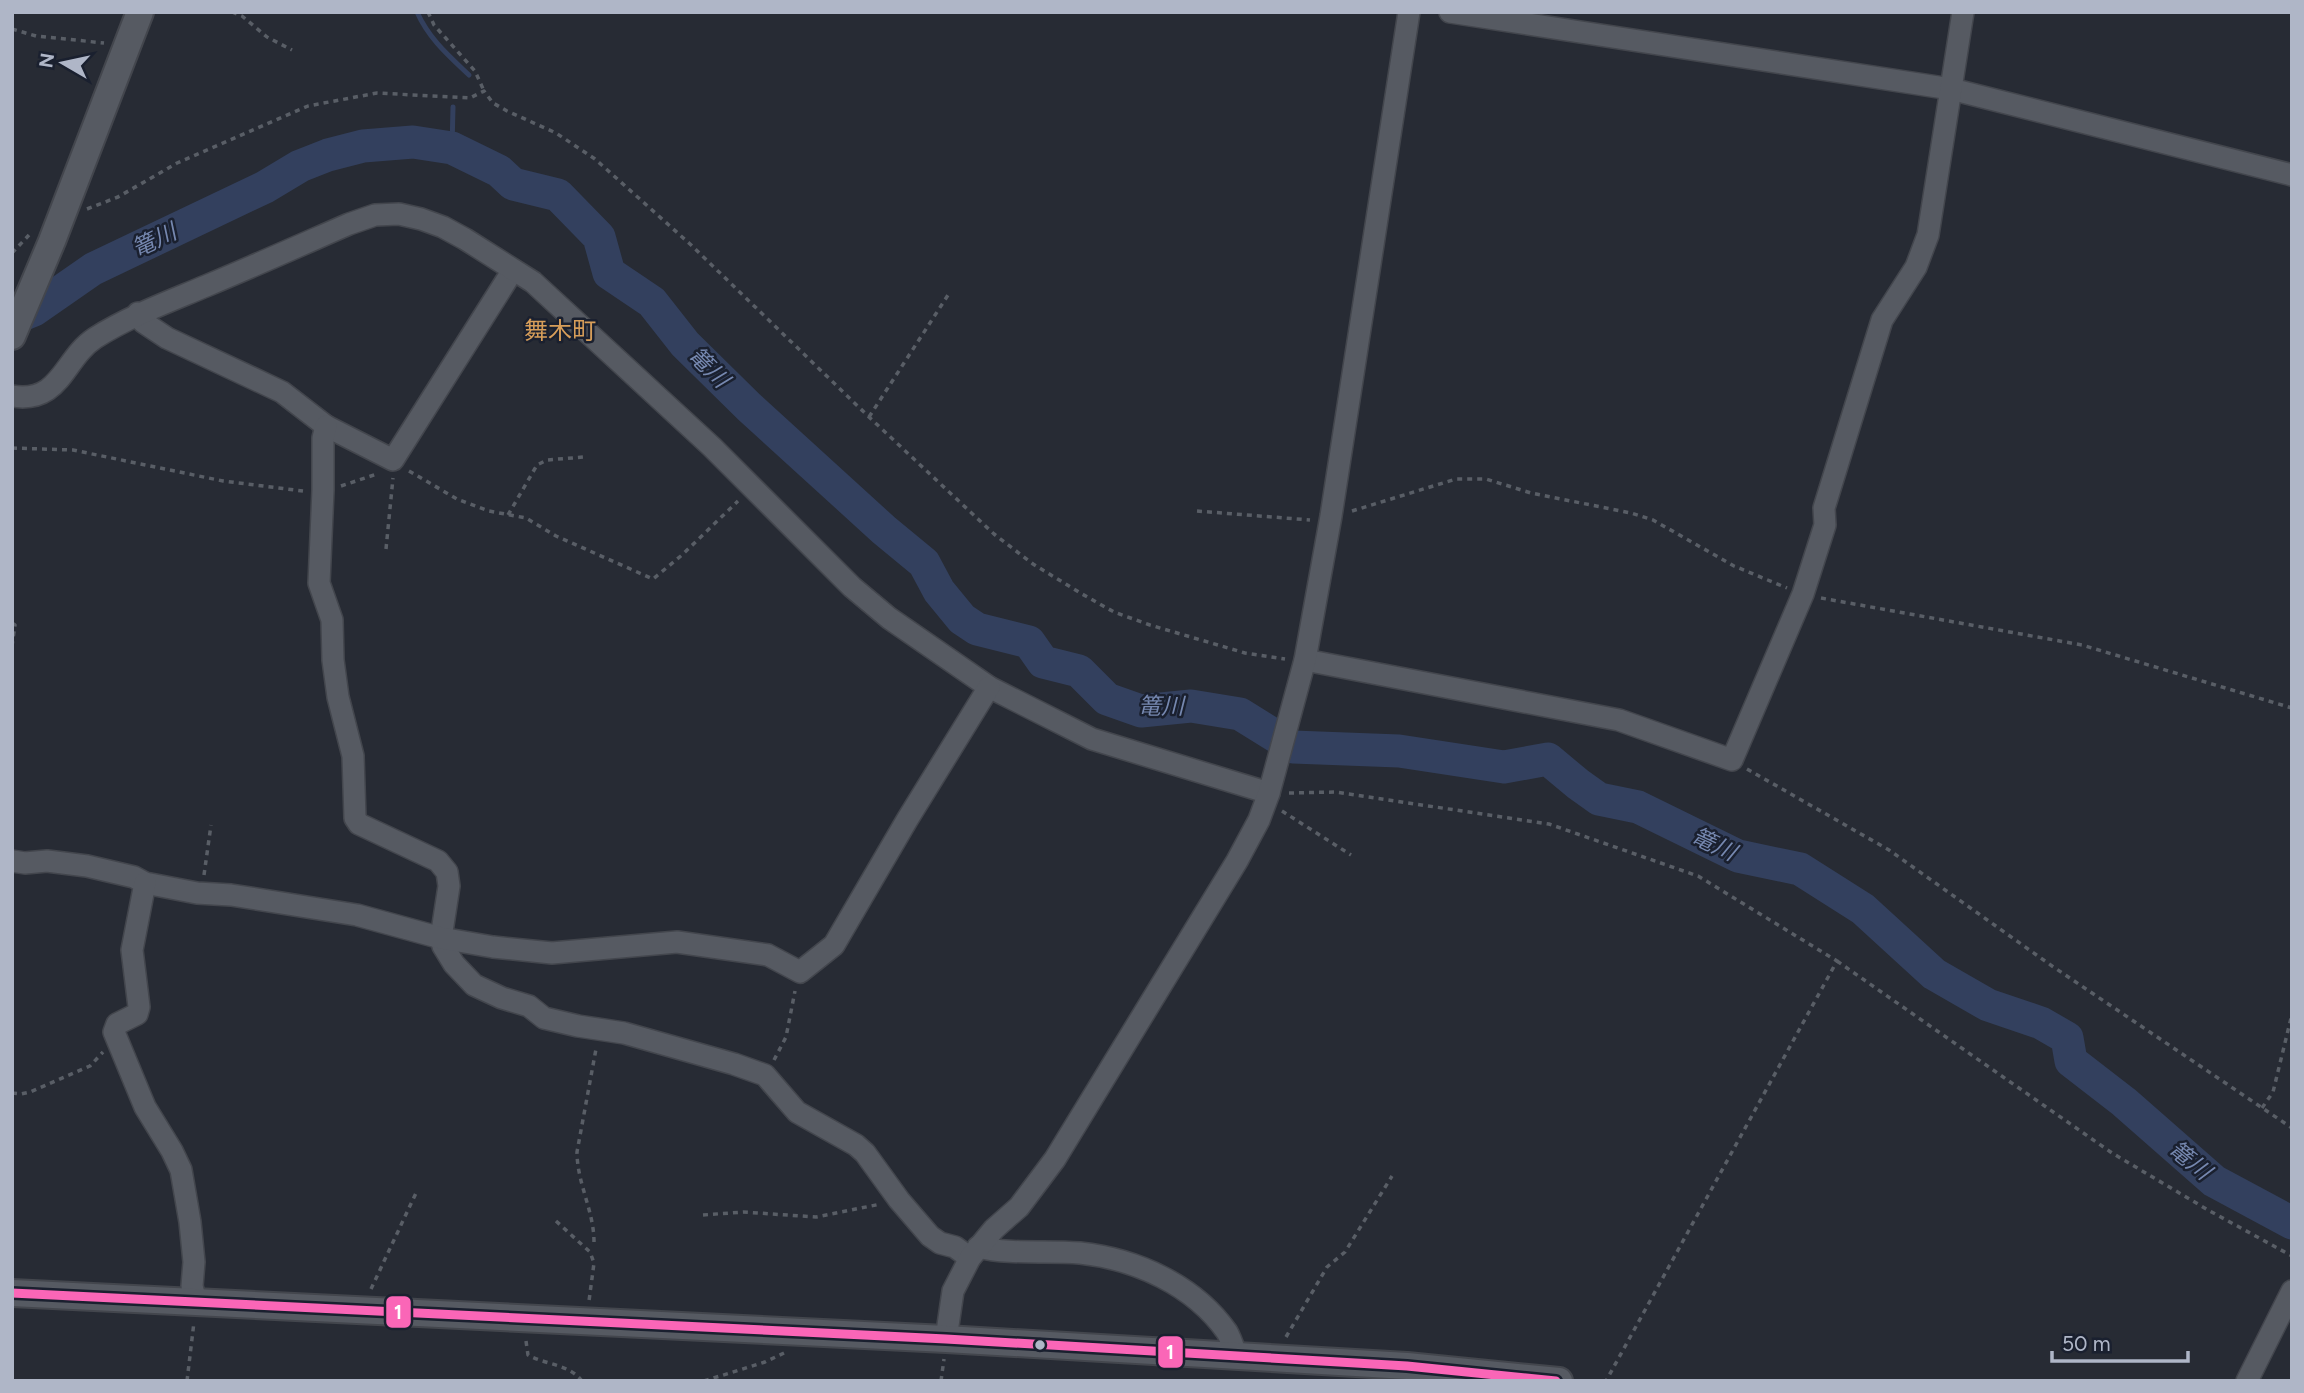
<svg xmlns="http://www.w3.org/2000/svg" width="2304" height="1393" viewBox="0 0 2304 1393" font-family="Figtree,'Noto Sans JP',sans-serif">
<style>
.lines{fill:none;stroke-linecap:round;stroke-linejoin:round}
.stream{stroke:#33405e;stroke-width:5}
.river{stroke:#33405e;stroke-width:33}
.minor-casing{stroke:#43464d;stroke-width:24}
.tertiary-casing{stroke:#43464d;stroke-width:30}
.path{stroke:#595e66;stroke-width:3.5;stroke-dasharray:5 5;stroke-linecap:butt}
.minor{stroke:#565a62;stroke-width:21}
.tertiary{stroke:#565a62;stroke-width:26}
.bus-1-casing{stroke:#1a202f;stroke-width:14}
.bus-1{stroke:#fa66b7;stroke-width:9}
.bus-dot{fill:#afb6c7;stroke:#1a202f;stroke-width:2.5}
.labels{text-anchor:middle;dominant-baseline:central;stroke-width:5;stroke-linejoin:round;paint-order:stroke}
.water-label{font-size:23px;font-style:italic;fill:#7688b0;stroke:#1a202f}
.quarter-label{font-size:24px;fill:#d79e5a;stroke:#1a202f}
.line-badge{stroke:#1a202f;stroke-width:2.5}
.badge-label{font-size:19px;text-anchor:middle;font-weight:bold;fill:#fff}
</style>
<rect width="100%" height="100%" fill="#272b34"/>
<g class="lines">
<g class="stream">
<path d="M417,12C429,39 449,56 469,75"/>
<polyline points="452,148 453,107"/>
</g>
<polyline class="river" points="12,319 34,310 93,269 265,187 300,166 328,155 363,146 413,142 452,148 499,171 513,184 558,195 599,237 609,273 652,302 685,344 749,407 884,530 924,563 939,591 962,619 977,629 1029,642 1043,662 1079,671 1107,699 1141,711 1191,706 1240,714 1293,747 1399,751 1504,767 1548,759 1578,784 1599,799 1638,807 1738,856 1800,869 1863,909 1934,974 1988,1005 2041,1023 2067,1038 2071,1061 2124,1102 2214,1181 2292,1223"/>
<defs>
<g id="minor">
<polyline points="1450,12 1951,89 2292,175"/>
<polyline points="138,313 143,322 167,338 282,392 326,426 393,460 513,270"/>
<path d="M12,396C61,404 63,359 95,338C130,316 168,302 206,286C254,266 301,245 349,224L375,215L399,214L421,219L443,227L465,239L533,282L712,447L852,587L889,618L989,687L1092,739L1269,793"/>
<polyline points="326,426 323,438 323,490 319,583 332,620 333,660 338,697 353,756 355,818 359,824 438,861 447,872 449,886 441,938 443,946 454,964 474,985 502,998 529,1006 544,1018 578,1026 624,1033 734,1064 765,1075 797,1112 856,1145 865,1153 899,1200 930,1236 940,1243 955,1247 970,1258"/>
<polyline points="1305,660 1619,720 1732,760 1803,594 1825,525 1824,508 1882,320 1916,267 1928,235 1963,12"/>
<polyline points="12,861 25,863 47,861 87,866 134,877 145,883 197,893 231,895 357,915 441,938 493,947 552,953 677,942 768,955 800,972 834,945 907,820 989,687"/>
<polyline points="145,883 132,950 139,1007 137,1014 117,1024 114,1032 145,1107 172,1151 181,1170 190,1222 194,1262 192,1286 196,1302"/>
<path d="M978,1247C1011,1255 1046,1250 1080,1253C1136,1259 1194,1285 1227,1332C1231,1339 1234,1349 1237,1357"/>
<polyline points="946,1339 953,1291 970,1258 994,1229 1019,1207 1055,1159 1237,861 1259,820 1269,793 1305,660 1331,516 1409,12"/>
<polyline points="2247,1381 2292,1291"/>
</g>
<g id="tertiary">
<polyline points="12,336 52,241 140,12"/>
<polyline points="12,1293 946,1339 1407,1366 1559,1381"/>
</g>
</defs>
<use href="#minor" class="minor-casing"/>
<use href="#tertiary" class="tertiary-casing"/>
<g class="path">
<polyline points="232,12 242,16 267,37 292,50"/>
<polyline points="428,12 434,25 475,71 484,91"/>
<polyline points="12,29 36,36 104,43"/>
<polyline points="87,209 118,197 177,163 308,106 377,93 470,98 484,91 493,103 507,111 556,133 595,159 690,244 869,417 994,534 1033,564 1082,594 1114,612 1150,625 1245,653 1285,659"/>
<polyline points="12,253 29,235"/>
<polyline points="869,417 950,292"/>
<polyline points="12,448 73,450 223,481 303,491"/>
<polyline points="409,471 457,499 489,511 526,518 556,536 653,579 682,555 738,501"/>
<polyline points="341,486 377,474"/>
<polyline points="1197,511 1310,520"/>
<polyline points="1352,511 1456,479 1486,479 1531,493 1631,513 1653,520 1734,566 1787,588"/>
<polyline points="508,515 537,465 547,460 584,457"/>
<polyline points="386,549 393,478"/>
<polyline points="1821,598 2082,645 2292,708"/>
<polyline points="12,623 15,625 12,646"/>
<polyline points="1747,769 1889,850 2052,966 2292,1128"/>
<polyline points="1289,793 1335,792 1549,824 1698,876 1837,961 1606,1381"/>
<polyline points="1282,811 1351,855"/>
<polyline points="204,875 211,825"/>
<polyline points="1837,961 2112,1153 2208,1210 2292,1256"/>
<polyline points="774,1060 786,1037 795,991"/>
<polyline points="12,1093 21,1094 30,1092 90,1066 103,1052"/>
<polyline points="2262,1108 2273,1092 2292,1014"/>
<polyline points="703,1215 743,1212 816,1217 881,1204"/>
<polyline points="556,1221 590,1252 594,1263 589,1301"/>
<path d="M594,1242C594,1211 577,1183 577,1152L596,1049"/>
<polyline points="371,1289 416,1193"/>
<polyline points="1286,1337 1327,1267 1345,1252 1392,1176"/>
<path d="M526,1341L528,1355C546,1365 569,1364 582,1381"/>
<polyline points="187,1381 194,1322"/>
<polyline points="704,1381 765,1362 784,1353"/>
<polyline points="941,1381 944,1359"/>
</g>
<use href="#minor" class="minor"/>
<use href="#tertiary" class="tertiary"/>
<defs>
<polyline id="bus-1" points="12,1293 946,1339 1407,1366 1556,1381"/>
</defs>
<use href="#bus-1" class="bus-1-casing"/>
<use href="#bus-1" class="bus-1"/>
</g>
<circle class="bus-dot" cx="1040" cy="1345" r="6"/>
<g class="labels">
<g class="water-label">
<text transform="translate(154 240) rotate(-26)">篭川</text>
<text transform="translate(709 367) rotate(45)">篭川</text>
<text x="1161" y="706">篭川</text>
<text transform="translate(1714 844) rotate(25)">篭川</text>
<text transform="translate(2190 1160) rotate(39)">篭川</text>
</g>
<g class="quarter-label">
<text x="560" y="330">舞木町</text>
</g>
</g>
<g class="line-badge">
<rect x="385" y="1295" width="27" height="34" rx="7" fill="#fa66b7"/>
<rect x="1157" y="1335" width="27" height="34" rx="7" fill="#fa66b7"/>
</g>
<g class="badge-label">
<text x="398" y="1319">1</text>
<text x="1170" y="1359">1</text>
</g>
<rect width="2304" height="1393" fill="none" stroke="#afb6c7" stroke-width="28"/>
<g transform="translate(63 63) rotate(279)" stroke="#1a202f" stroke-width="5" paint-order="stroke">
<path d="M0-5L12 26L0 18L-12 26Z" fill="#afb6c7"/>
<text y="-10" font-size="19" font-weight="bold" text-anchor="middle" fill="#afb6c7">N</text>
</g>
<path d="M2052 1351v10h136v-10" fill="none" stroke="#afb6c7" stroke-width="3.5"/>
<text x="2062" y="1351" font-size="21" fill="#afb6c7" stroke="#1a202f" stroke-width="5" paint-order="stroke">50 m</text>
</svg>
